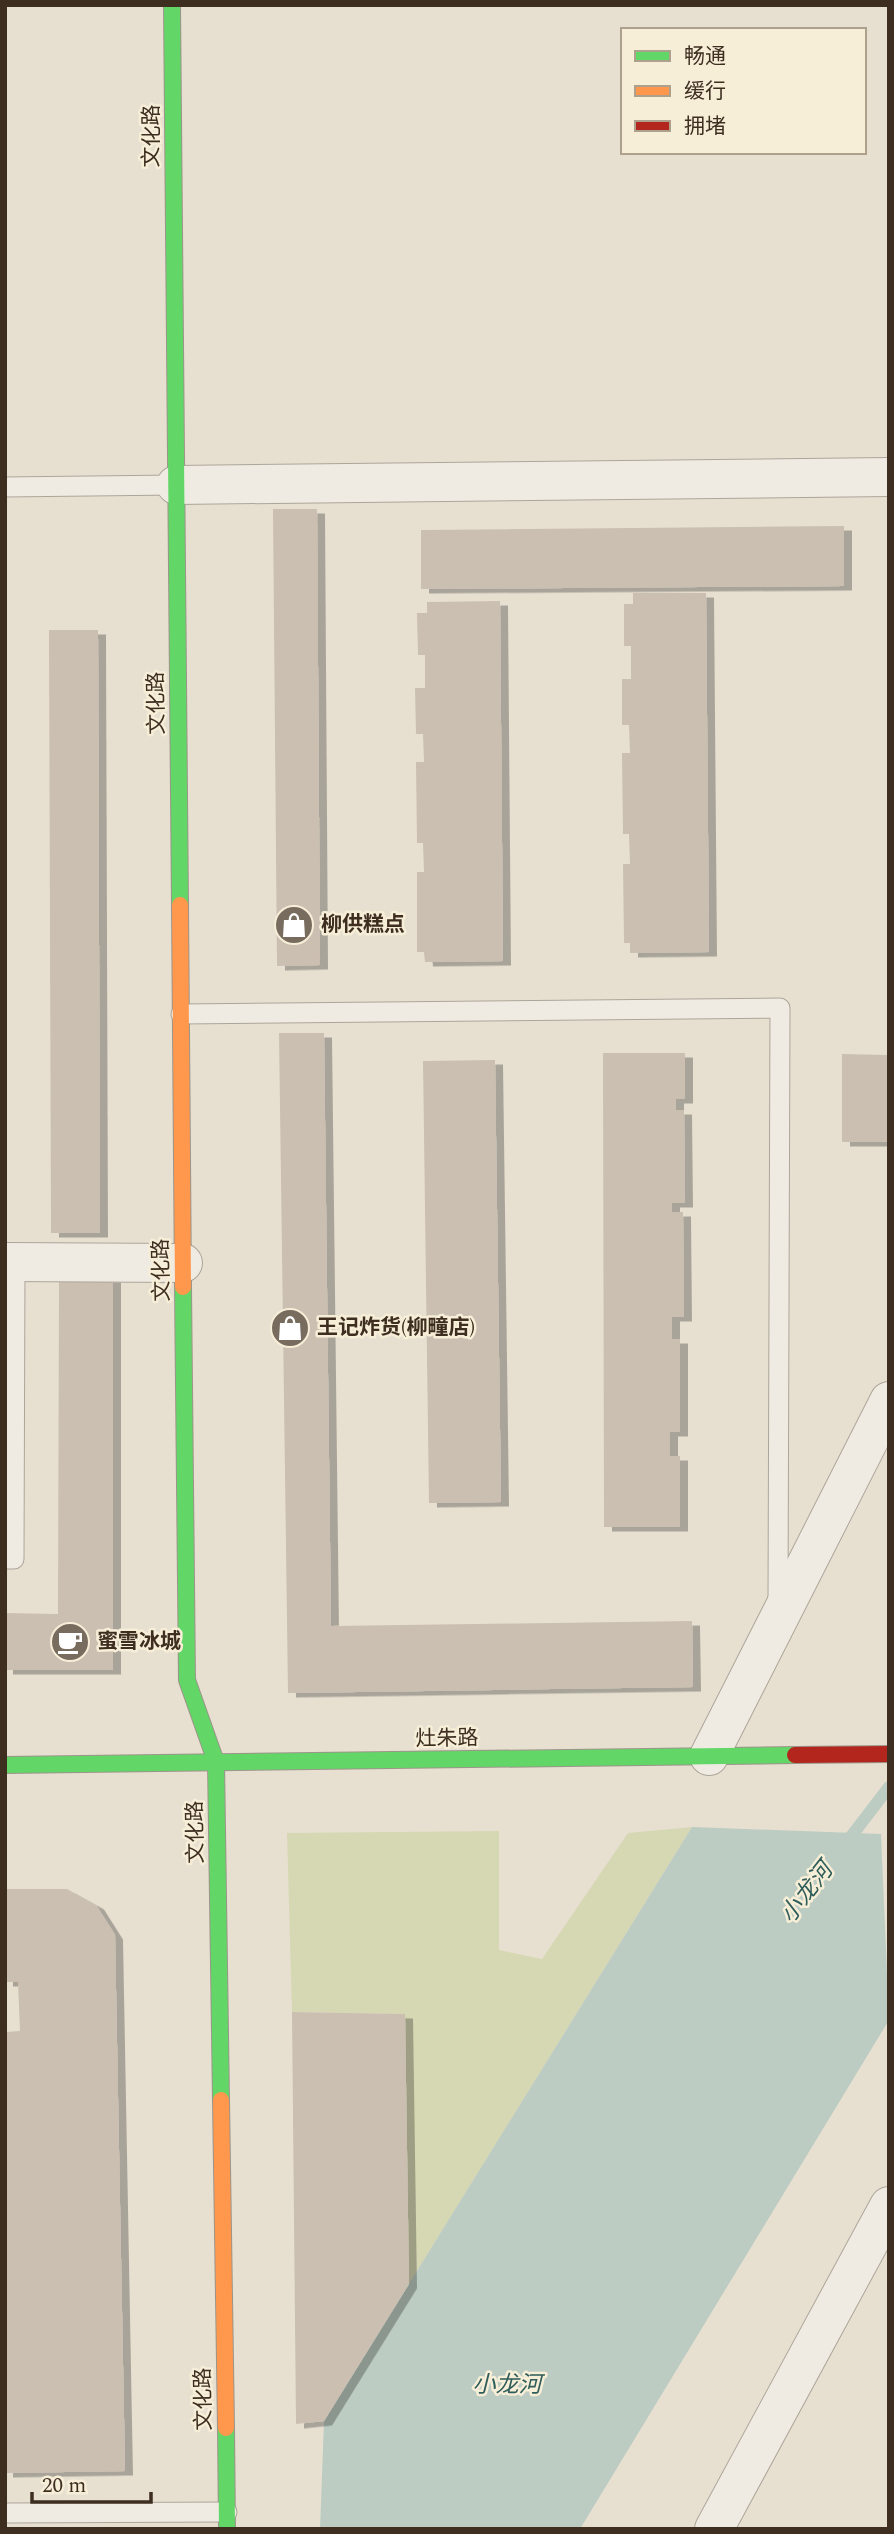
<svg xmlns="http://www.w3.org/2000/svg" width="894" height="2534" viewBox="0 0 894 2534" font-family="Spectral,'Noto Sans SC',serif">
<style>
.green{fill:#d6d7b3}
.water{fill:#bcccc2}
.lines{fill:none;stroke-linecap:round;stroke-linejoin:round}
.stream{stroke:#bcccc2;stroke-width:12}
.building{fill:#cbbfb2;filter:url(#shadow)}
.lane-casing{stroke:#ada599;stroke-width:21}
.street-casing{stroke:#ada599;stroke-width:40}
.fast-casing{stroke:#9c958a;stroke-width:18}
.slow-casing{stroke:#9c958a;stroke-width:18}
.jam-casing{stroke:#9c958a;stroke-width:18}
.lane{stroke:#efebe3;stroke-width:19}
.street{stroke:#efebe3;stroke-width:38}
.fast{stroke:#63d668;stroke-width:16}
.slow{stroke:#ff974d;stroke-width:16}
.jam{stroke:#b3261e;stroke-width:16}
.labels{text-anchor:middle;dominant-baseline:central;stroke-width:5;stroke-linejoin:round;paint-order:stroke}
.street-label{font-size:21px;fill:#3d2e20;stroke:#f7eed8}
.poi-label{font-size:21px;font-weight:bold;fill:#3d2e20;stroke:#f7eed8;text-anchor:start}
.water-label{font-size:23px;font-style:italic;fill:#2f5d5a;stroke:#f7eed8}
</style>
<defs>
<filter id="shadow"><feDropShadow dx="8" dy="4.5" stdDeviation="0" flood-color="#0004"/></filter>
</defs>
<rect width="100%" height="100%" fill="#e7e0d1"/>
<polygon class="green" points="692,1827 409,2284 405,2014 292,2012 287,1833 499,1831 499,1950 542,1959 628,1833"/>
<polygon class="water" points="692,1827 881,1834 889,2020 580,2529 320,2529 324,2421"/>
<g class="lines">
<polyline class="stream" points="843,1847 889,1787"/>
</g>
<g class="building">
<polygon points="273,509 317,509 320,965 277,966"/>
<polygon points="844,526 844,586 421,589 421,530"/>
<polygon points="633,593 706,593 709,952 630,953 630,943 624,943 623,864 630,864 629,834 623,834 622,753 630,753 629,725 622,725 622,679 631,679 631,646 624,646 624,604 633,604"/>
<polygon points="500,601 503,961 425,962 424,952 417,952 417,872 424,872 423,843 417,843 416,762 424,762 423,734 416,734 415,688 425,688 425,655 418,655 417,613 427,613 427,602"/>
<polygon points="49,630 98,630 100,1233 51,1233"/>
<polygon points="279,1033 324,1033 331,1626 692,1621 693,1687 288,1693"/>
<polygon points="603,1053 685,1053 685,1099 676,1099 676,1110 684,1110 685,1203 672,1203 672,1212 683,1212 684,1317 672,1317 672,1339 680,1339 680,1432 670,1432 670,1456 680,1456 680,1527 604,1527"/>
<polygon points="842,1054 889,1055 889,1142 842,1142"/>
<polygon points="495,1060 501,1502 429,1503 423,1061"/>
<polygon points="59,1278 113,1278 113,1670 5,1670 5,1613 58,1614"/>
<polygon points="5,1889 67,1889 96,1905 115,1935 125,2471 5,2473 5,2032 20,2031 18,1982 5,1982"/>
<polygon points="292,2012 405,2014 409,2284 324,2421 296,2424"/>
</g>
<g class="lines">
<defs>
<g id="lane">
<polyline points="5,487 176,485"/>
<polyline points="181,1014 780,1008 778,1602"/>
<polyline points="5,1559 14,1559 15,1261"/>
<polyline points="5,2513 227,2512"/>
</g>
<g id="street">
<polyline points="176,485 889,477"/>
<polyline points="5,1262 183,1263"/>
<polyline points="709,1756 889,1401"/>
<polyline points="714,2529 889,2206"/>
</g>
<g id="fast">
<polyline points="172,5 180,905"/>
<polyline points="183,1287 187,1680 216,1762 221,2100"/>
<polyline points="5,1765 795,1755"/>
<polyline points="226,2428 227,2529"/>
</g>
<g id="slow">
<polyline points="180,905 183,1287"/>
<polyline points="221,2100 226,2428"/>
</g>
<polyline id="jam" points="795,1755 889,1754"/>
</defs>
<use href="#lane" class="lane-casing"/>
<use href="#street" class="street-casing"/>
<use href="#fast" class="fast-casing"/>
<use href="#slow" class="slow-casing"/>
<use href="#jam" class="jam-casing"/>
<use href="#lane" class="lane"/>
<use href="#street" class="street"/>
<use href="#fast" class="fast"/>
<use href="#slow" class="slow"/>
<use href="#jam" class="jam"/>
</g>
<defs>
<symbol id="shop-disc" viewBox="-11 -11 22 22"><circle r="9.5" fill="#786c5e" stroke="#f7eed8"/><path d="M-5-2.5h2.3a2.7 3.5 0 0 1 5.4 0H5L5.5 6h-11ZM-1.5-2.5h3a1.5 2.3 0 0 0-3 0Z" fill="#fff"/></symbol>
<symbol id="cafe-disc" viewBox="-11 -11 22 22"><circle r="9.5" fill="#786c5e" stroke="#f7eed8"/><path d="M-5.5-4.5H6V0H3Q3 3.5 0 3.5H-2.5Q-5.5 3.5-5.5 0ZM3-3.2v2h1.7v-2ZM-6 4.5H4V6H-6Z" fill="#fff"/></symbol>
</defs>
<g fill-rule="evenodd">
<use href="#shop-disc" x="272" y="903" width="44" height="44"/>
<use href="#shop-disc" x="268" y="1306" width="44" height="44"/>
<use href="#cafe-disc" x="48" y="1620" width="44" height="44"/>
</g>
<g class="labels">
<g class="street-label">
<text transform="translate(152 136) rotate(-90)">文化路</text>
<text transform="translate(157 703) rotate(-91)">文化路</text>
<text transform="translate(162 1270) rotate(-91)">文化路</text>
<text transform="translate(447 1739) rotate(-1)">灶朱路</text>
<text transform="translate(196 1832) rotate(-91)">文化路</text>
<text transform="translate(204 2399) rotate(-91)">文化路</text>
</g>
<g class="poi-label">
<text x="321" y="925">柳供糕点</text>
<text x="317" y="1328">王记炸货(柳疃店)</text>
<text x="97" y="1642">蜜雪冰城</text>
</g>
<g class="water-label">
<text transform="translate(807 1893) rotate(-52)">小龙河</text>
<text x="507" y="2385">小龙河</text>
</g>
</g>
<rect width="894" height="2534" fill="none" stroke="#3d2e20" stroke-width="14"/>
<rect x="621" y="28" width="245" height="126" fill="#f7eed8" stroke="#ada18e" stroke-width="2"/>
<rect x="635" y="51" width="35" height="10" fill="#63d668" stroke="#ada18e" stroke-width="2"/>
<text x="684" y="63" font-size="21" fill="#3d2e20">畅通</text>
<rect x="635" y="86" width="35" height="10" fill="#ff974d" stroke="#ada18e" stroke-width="2"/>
<text x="684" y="98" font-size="21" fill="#3d2e20">缓行</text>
<rect x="635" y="121" width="35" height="10" fill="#b3261e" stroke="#ada18e" stroke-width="2"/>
<text x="684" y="133" font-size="21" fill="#3d2e20">拥堵</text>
<path d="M32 2492v10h119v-10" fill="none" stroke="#3d2e20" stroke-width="3.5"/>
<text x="42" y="2492" font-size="21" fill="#3d2e20" stroke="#f7eed8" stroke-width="5" paint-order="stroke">20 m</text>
</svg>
